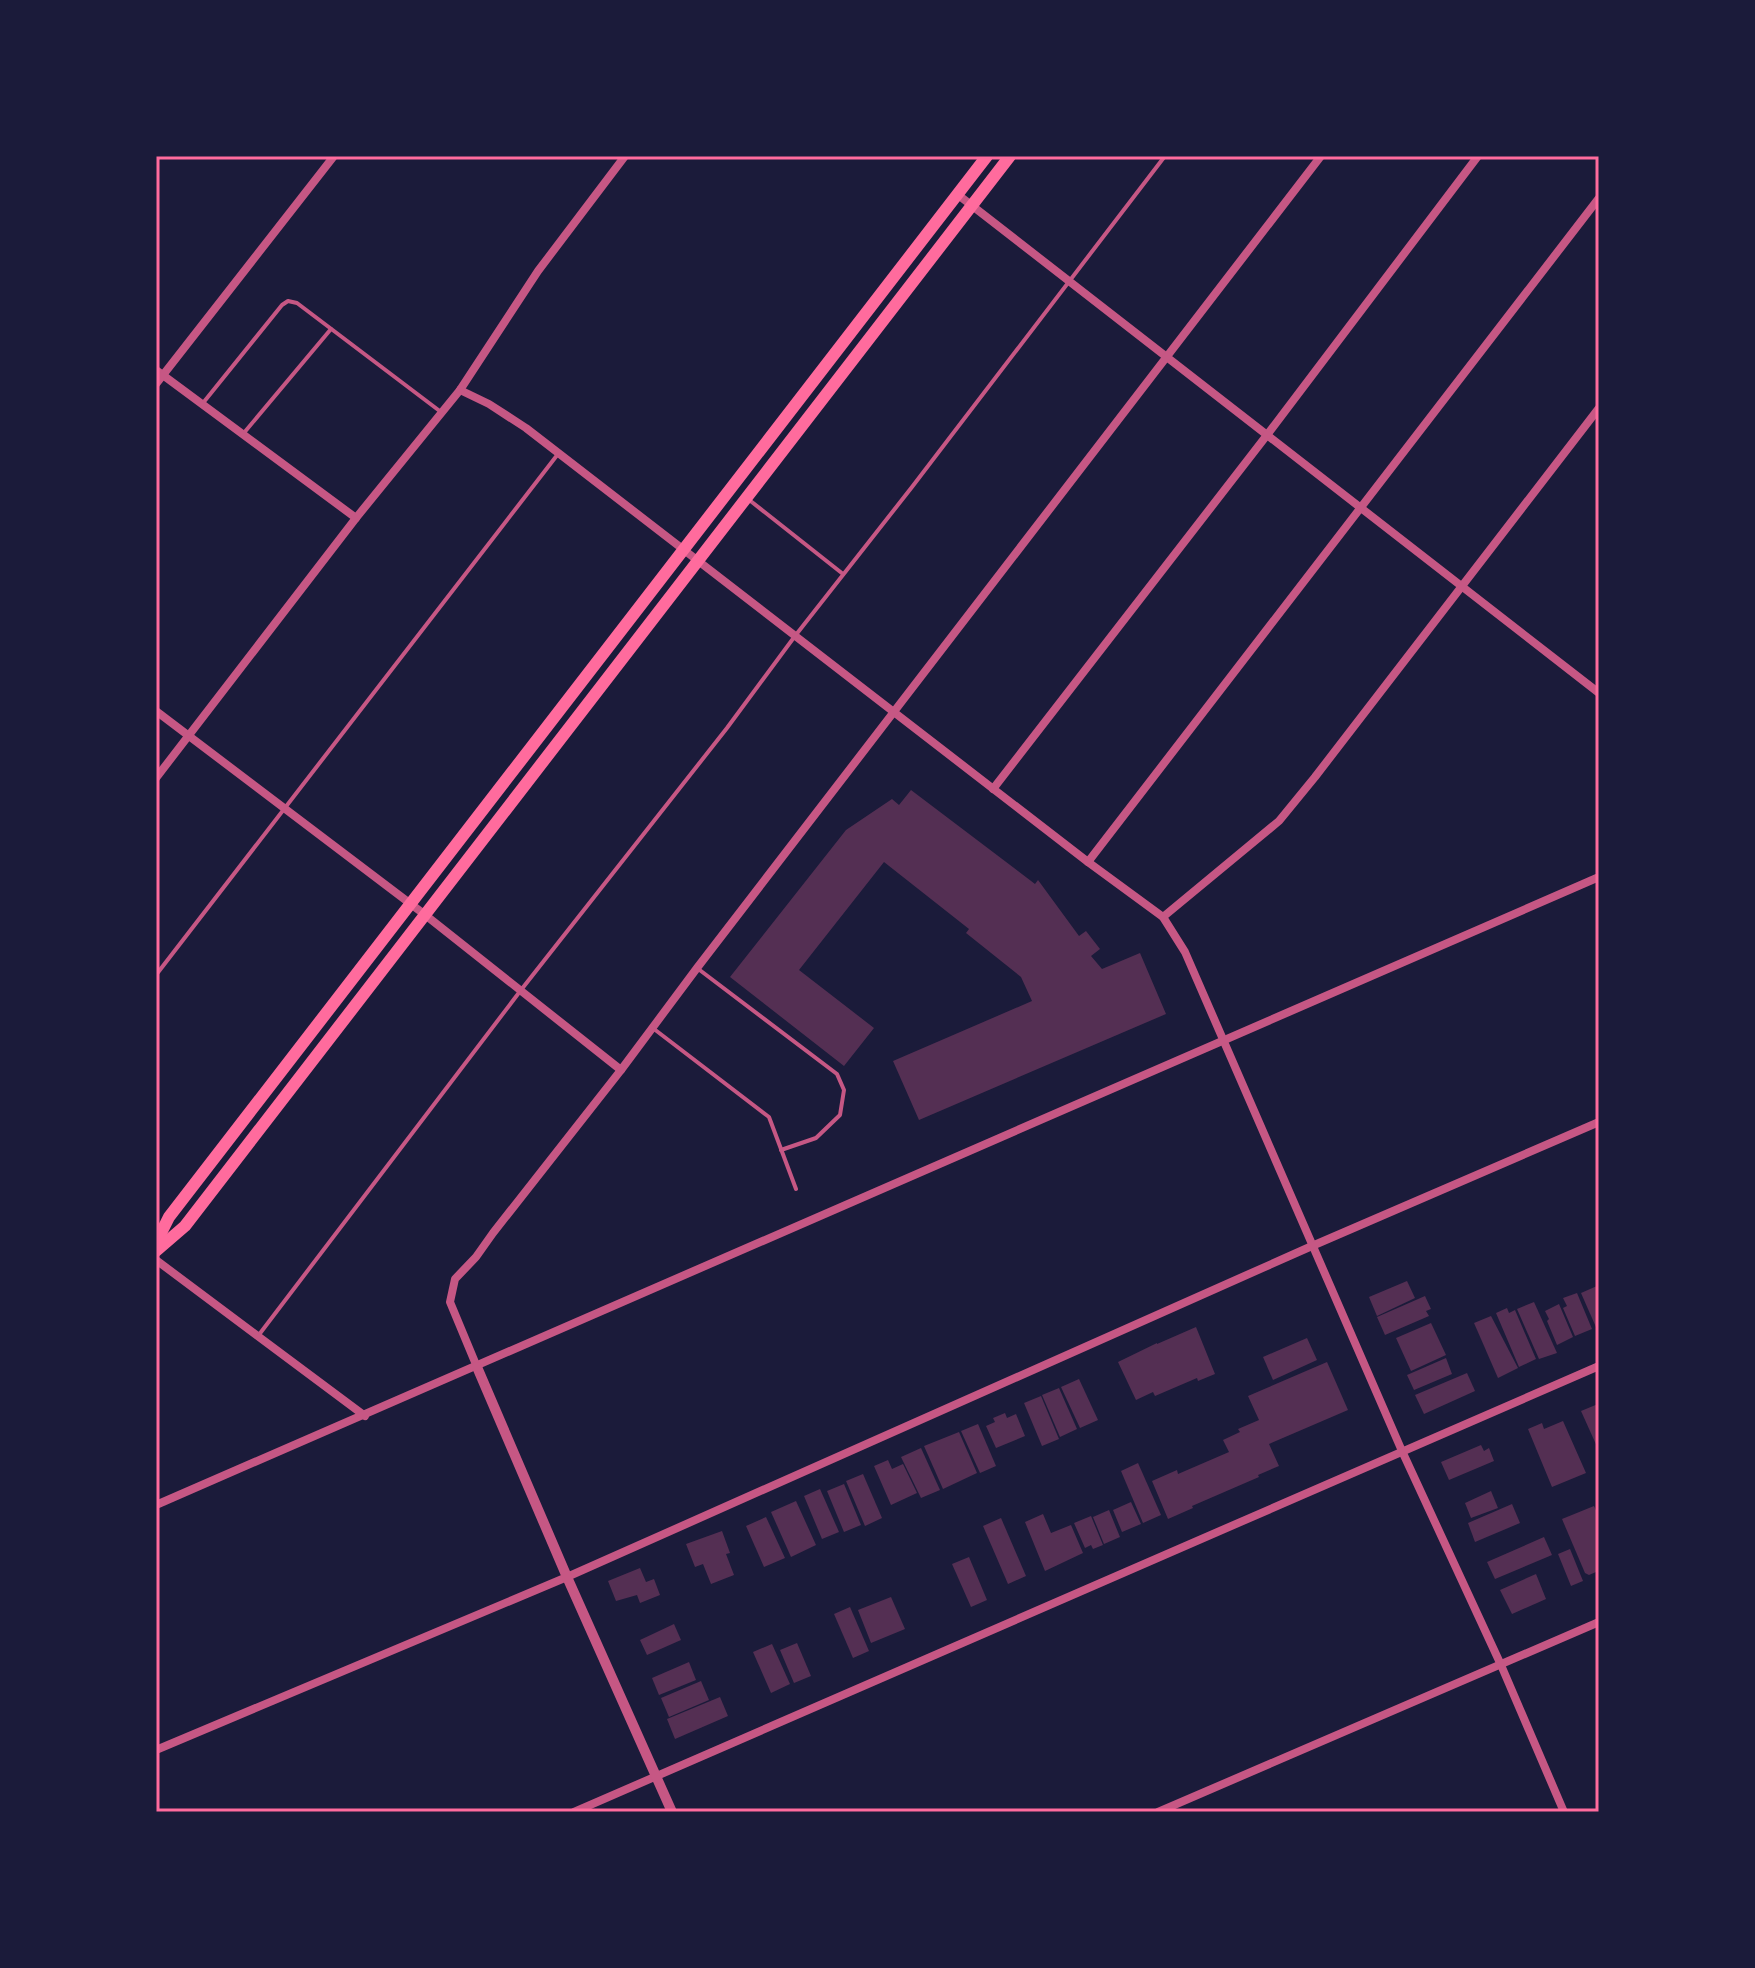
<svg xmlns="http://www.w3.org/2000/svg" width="1755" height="1968" viewBox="0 0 1755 1968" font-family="'Public Sans',sans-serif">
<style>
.building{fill:#542f53}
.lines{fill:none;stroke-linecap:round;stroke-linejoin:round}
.service{stroke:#c65784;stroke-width:4}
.minor{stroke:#c65784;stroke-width:8}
.tertiary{stroke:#c65784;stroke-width:10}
.secondary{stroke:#ff6b9d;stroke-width:12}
.neatline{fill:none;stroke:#ff6b9d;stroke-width:3}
</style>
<rect width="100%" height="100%" fill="#1b1b3a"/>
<g class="building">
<polygon points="911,790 1035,884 1038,880 1079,936 1086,931 1100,949 1091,956 1102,969 1140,953 1166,1014 919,1120 893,1061 1032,1001 1021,977 966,933 969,929 884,862 799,970 874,1028 844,1066 730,977 846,830 892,799 899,805"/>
<polygon points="1407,1281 1415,1298 1377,1316 1369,1297"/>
<polygon points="1597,1286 1599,1291 1599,1334 1581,1293"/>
<polygon points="1577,1293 1592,1329 1575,1336 1563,1308 1567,1306 1563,1298"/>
<polygon points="1425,1296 1431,1309 1426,1311 1429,1316 1385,1335 1377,1317"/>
<polygon points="1534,1302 1557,1353 1539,1359 1517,1309"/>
<polygon points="1559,1304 1573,1337 1557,1345 1547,1321 1549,1319 1545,1311"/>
<polygon points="1507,1308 1509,1313 1515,1310 1536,1359 1519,1367 1496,1313"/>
<polygon points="1491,1316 1518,1368 1498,1378 1474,1323"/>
<polygon points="1431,1323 1446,1355 1411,1371 1396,1338"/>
<polygon points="1196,1327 1215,1374 1198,1381 1197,1378 1155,1396 1153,1392 1136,1400 1118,1362 1157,1343 1157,1344"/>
<polygon points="1307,1338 1317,1360 1273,1380 1263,1357"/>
<polygon points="1446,1358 1452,1374 1414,1390 1407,1375"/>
<polygon points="1327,1362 1348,1410 1269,1444 1279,1466 1258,1475 1259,1477 1192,1506 1193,1508 1168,1519 1152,1481 1177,1470 1178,1474 1229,1452 1223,1440 1240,1432 1238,1429 1259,1420 1248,1396"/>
<polygon points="1467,1373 1475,1391 1424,1414 1415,1395"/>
<polygon points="1079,1379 1098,1420 1080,1428 1061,1387"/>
<polygon points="1059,1388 1077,1429 1060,1437 1042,1395"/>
<polygon points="1041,1396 1059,1439 1042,1446 1024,1403"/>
<polygon points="1598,1404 1599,1407 1599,1451 1581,1411"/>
<polygon points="1005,1413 1007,1418 1016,1414 1025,1436 996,1448 986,1426 995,1422 993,1418"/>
<polygon points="1563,1421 1586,1473 1552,1487 1528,1429 1542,1423 1544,1429"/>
<polygon points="978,1424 996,1466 980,1473 961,1431"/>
<polygon points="959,1432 977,1473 943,1489 924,1446"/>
<polygon points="1481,1445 1484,1451 1489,1448 1494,1461 1449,1480 1441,1462"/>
<polygon points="921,1448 940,1490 921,1498 901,1457"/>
<polygon points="888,1460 892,1469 903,1464 917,1493 891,1505 874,1466"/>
<polygon points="1138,1463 1161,1515 1143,1523 1121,1471"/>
<polygon points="863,1474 882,1518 865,1526 846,1481"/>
<polygon points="844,1484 861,1525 844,1532 827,1491"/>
<polygon points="820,1489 839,1532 822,1539 804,1496"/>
<polygon points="1491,1491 1498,1508 1471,1518 1465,1503"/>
<polygon points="796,1501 816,1545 791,1557 771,1512"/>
<polygon points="1131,1502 1141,1524 1122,1532 1113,1510"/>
<polygon points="1512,1504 1520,1523 1475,1542 1468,1523"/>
<polygon points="1594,1506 1599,1517 1599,1568 1596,1572 1589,1575 1585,1573 1562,1519"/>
<polygon points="1109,1510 1120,1537 1104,1544 1093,1517"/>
<polygon points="1043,1514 1051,1533 1071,1525 1083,1553 1045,1571 1025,1522"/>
<polygon points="1091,1516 1103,1545 1093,1549 1091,1545 1085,1548 1074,1523"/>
<polygon points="766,1517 785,1558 764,1567 746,1526"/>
<polygon points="1001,1518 1026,1576 1008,1584 983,1526"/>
<polygon points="722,1531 730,1553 726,1554 734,1575 711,1584 703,1564 695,1567 686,1544"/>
<polygon points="1544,1537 1552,1555 1495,1579 1487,1562"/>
<polygon points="1570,1549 1583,1581 1571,1586 1558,1554"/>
<polygon points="969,1557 987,1600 971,1607 952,1564"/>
<polygon points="640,1568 646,1582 654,1579 660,1595 640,1603 637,1595 616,1601 608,1581"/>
<polygon points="1536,1574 1546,1599 1512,1614 1500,1590"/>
<polygon points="891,1597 905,1629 871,1643 858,1610"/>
<polygon points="850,1607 869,1651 853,1658 834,1614"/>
<polygon points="674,1624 681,1640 647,1655 640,1640"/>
<polygon points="797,1643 811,1676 794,1683 780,1650"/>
<polygon points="772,1644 790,1684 771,1693 753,1652"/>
<polygon points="689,1662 696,1680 659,1695 652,1678"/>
<polygon points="701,1681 709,1700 669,1717 661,1698"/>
<polygon points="720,1697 728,1716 675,1739 667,1719"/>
</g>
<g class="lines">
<g class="service">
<polyline points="203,403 282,305 288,301 297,303 441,412"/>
<polyline points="243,434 331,329"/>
<polyline points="748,499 843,574"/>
<polyline points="697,968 837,1074 844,1090 840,1115 816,1138 781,1150"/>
<polyline points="156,975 558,454"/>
<polyline points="654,1029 769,1117 796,1189"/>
<polyline points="258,1336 521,990 727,728 795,636 912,487 1165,156"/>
</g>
<g class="minor">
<polyline points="957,194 1599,693"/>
<polyline points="156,370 356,518"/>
<polyline points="156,384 334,156"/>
<polyline points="460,390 489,404 526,428 1088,862 1163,917 1185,952 1402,1451 1501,1665 1564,1812"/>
<polyline points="156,711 424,914 621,1070"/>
<polyline points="156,778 356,518 460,390 538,271 625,156"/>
<polyline points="993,789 1267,435 1478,156"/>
<polyline points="1088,862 1599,198"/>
<polyline points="1163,917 1279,821 1315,777 1599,408"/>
<polyline points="156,1260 365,1416"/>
<polyline points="477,1367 450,1302 455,1279 476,1257 493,1233 621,1070 697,968 1321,156"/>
<polyline points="156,1505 1599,877"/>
<polyline points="156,1750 567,1577 1312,1246 1599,1122"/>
<polyline points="574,1812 1599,1366"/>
<polyline points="1158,1812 1599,1622"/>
</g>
<polyline class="tertiary" points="477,1367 567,1577 672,1812"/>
<g class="secondary">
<polyline points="156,1243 169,1217 987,156"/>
<polyline points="156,1251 185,1226 1010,156"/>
</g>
</g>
<rect width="1755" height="1968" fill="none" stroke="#1b1b3a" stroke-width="316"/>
<rect x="158" y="158" width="1439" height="1652" class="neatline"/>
</svg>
